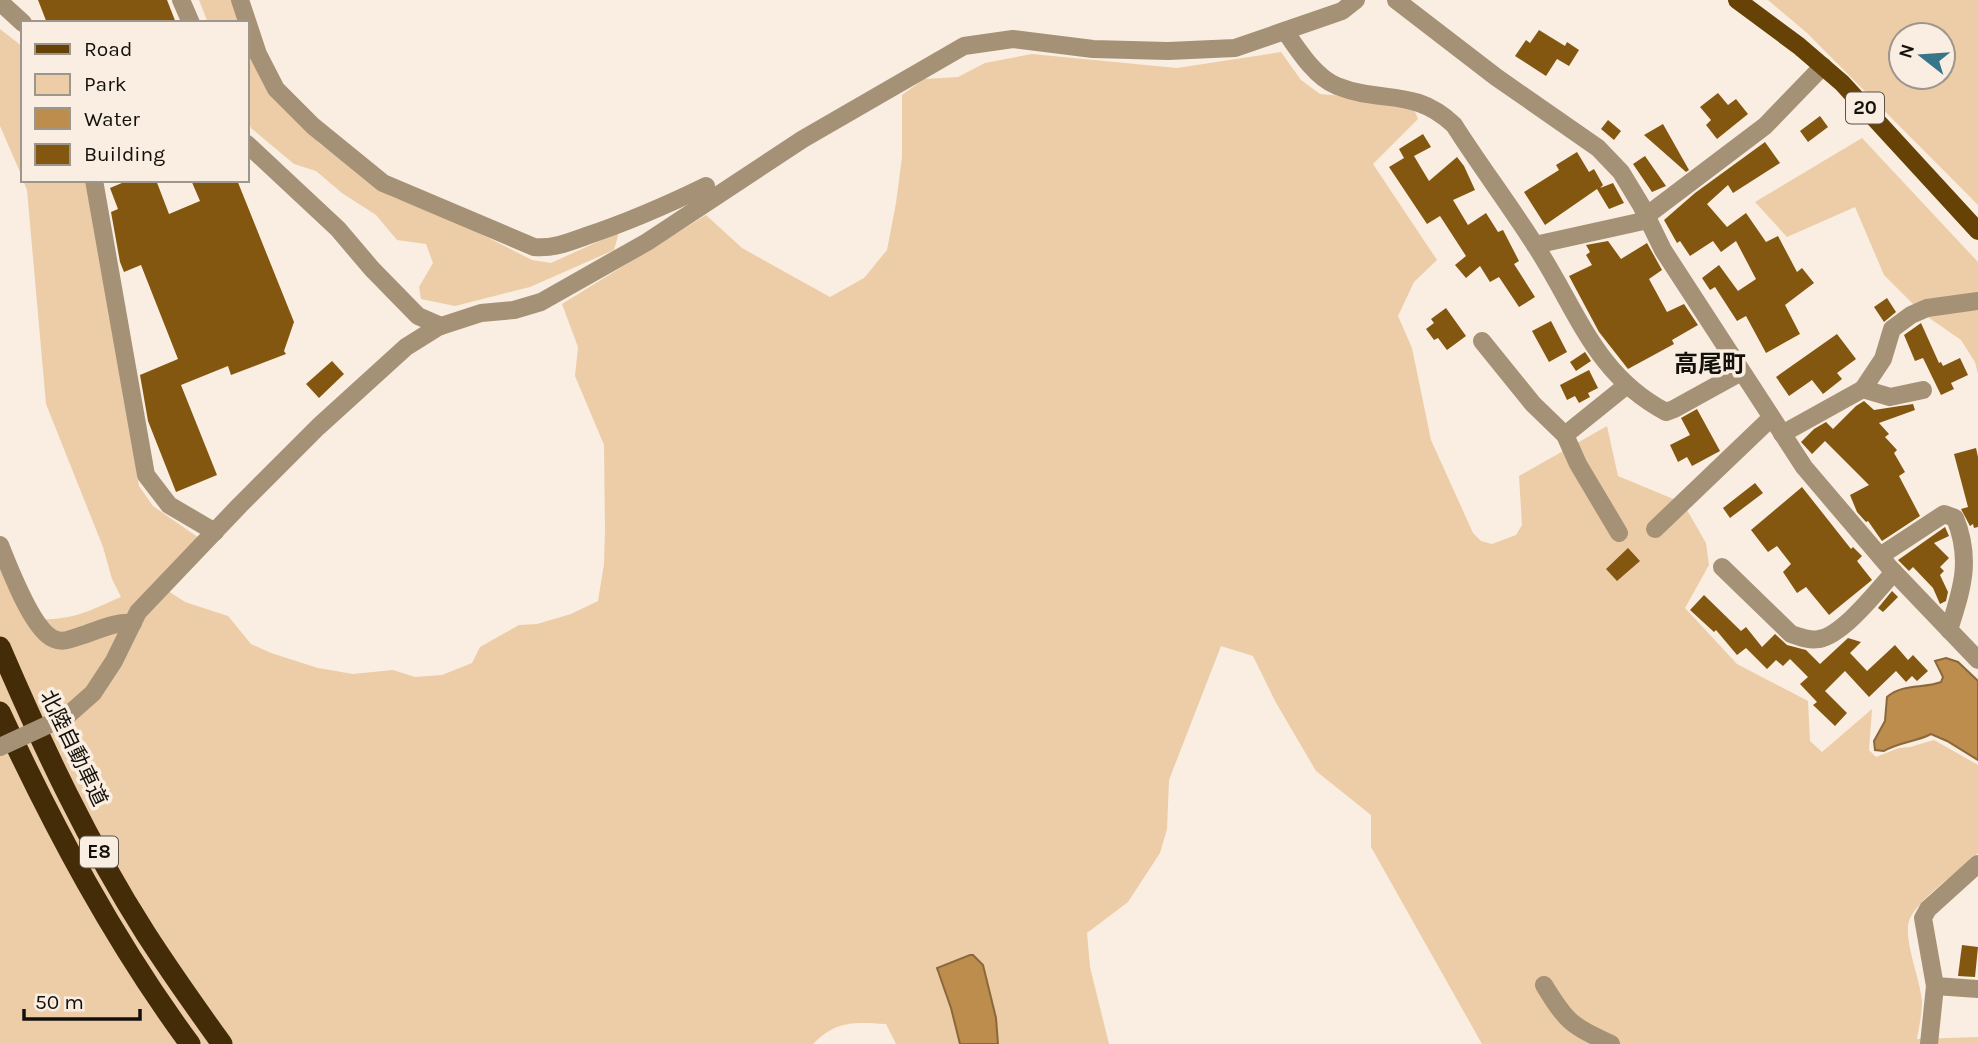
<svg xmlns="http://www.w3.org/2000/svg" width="1978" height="1044" viewBox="0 0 1978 1044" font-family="Karla,'Noto Sans JP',sans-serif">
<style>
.green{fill:#eccda7;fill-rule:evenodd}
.water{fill:#bc8d4d;stroke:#8a683a;stroke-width:2}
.building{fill:#83570f}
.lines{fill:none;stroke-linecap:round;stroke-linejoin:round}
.minor{stroke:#a59176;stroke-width:18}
.major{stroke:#664206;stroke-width:18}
.highway{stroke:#442c09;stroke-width:21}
.minor-bridge{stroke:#a59176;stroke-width:18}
.labels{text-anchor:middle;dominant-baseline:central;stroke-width:7;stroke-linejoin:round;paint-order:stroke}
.shield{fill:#f9eee1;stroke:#59534c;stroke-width:2}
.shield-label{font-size:19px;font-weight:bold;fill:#14110c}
.street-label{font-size:21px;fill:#14110c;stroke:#f9eee1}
.quarter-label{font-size:24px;font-weight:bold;fill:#14110c;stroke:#f9eee1}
</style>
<rect width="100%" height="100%" fill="#f9eee1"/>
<g class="green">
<polygon points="199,0 235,0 242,23 208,23"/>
<path d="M1768,0H1978V205L1807,33ZM1901,35H1943V77H1901Z"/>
<polygon points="0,29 23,47 23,179 0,126"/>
<polygon points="247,38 272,92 320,144 390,196 465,226 532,260 551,263 619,232 614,250 530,287 455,306 421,299 419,287 433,263 426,244 397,240 376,215 342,193 316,171 294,164 276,149 251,128 247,117"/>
<path d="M1281,52L1301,80L1320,94L1402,101L1413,107L1418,119L1373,164L1437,260L1414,282L1398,316L1412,348L1431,440L1473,533L1481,541L1492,544L1516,535L1522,525L1519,476L1607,426L1618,476L1683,503L1706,543L1709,565L1685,608L1737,664L1808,701L1810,741L1822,752L1872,709L1869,750L1876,757L1899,748L1910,747L1934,740L1978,765V853C1960,871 1917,899 1909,921C1903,940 1921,981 1922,1002C1922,1014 1919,1027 1917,1039L1978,1037V1044H1482L1371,847V815L1316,771L1275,701L1253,656L1221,646L1169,780L1167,829L1160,853L1128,902L1087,933L1090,967L1109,1044H998L996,1018L983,965L966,956L940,966L937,972L951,1008L960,1044H896L886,1024C855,1022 836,1020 813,1044H0V554L30,619C72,621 84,613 121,597L112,579L103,547L46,404L27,190L23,180H88L139,486L153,506L199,538L156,583L185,602L228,616L251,644L271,653L318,668L353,674L393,670L415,677L442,675L472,663L480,647L519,625L537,624L571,614L598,601L604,564L605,528L604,445L575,376L578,347L562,304L706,215L742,248L830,297L864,278L887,250L896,203L902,157V95L924,79L958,77L985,63L1032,54L1177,68Z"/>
<polygon points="1862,138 1978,262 1978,374 1975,362 1961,340 1922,313 1884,275 1855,207 1787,237 1755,202"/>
</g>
<g class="water">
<path d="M1946,658L1958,662L1978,681V760L1947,741L1931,734C1916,742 1899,742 1884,751L1875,750L1874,741L1885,721L1887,697C1903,683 1923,689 1941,682L1943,677L1935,661Z"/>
<polygon points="970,955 973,955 983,965 996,1018 998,1044 960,1044 951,1008 937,968"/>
</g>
<g class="building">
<polygon points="38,0 167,0 176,23 47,23"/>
<polygon points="1539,30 1565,46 1567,42 1579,50 1569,66 1557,59 1546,76 1515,56 1526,40 1530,43"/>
<polygon points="1718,93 1728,105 1736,99 1748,114 1717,139 1706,125 1711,120 1700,107"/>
<polygon points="1820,116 1828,127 1808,142 1800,131"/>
<polygon points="1608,120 1621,131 1614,140 1601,129"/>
<polygon points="1663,124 1689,170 1686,172 1644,135"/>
<polygon points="1423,134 1431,147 1414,156 1429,181 1457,157 1464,166 1475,190 1453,200 1468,225 1486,213 1498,232 1503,230 1519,261 1514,264 1535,297 1519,307 1499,277 1490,282 1480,266 1466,278 1455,265 1466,256 1440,216 1427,224 1389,167 1404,158 1399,149"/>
<polygon points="1765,142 1780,163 1733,193 1728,185 1707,204 1727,227 1746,213 1766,242 1778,236 1797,272 1802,268 1814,283 1785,305 1800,334 1766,353 1746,316 1737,321 1715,287 1710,290 1702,278 1719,265 1738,291 1756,279 1736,241 1721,252 1713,241 1690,256 1680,241 1677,243 1664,220 1695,193"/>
<polygon points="1577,152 1589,172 1594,169 1603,185 1600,188 1613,183 1624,203 1609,209 1597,189 1545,225 1524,192 1559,170 1556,165"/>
<polygon points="1645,156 1666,186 1652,192 1633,164"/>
<polygon points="129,180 156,180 169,214 200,201 191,180 237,180 294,322 284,351 286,354 231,375 228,366 181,385 217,475 176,492 148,421 140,375 178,359 141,265 124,272 120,262 111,212 118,209 110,188"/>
<polygon points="1608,241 1621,259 1647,243 1662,270 1649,279 1667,312 1684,304 1698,325 1672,340 1674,344 1628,369 1599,332 1569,276 1592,265 1586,255 1590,252 1586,245"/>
<polygon points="1887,298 1896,312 1884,322 1874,307"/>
<polygon points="1446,308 1466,336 1447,350 1438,338 1434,340 1426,329 1434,323 1431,319"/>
<polygon points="1551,321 1567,352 1549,362 1532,331"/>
<polygon points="1921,323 1939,363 1941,362 1943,366 1960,358 1968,375 1951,383 1954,389 1941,395 1923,358 1915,361 1904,335"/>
<polygon points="1837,334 1856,359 1837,373 1842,379 1823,394 1812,380 1789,396 1776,377"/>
<polygon points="1585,352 1591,361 1576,371 1570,362"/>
<polygon points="332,361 344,374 319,398 306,384"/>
<polygon points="1589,370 1598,388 1588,393 1590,397 1579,403 1575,396 1567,400 1560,385"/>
<polygon points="1864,401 1874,410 1913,404 1915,410 1879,423 1889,434 1885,437 1897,450 1894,453 1905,472 1899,476 1920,516 1882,541 1868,521 1866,522 1857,512 1850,495 1869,485 1825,441 1812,454 1801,442 1814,429 1826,422 1833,429 1856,406"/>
<polygon points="1697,409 1720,451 1692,466 1687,457 1678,462 1670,445 1690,435 1681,418"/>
<polygon points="1976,448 1978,457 1978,527 1974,528 1973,524 1970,526 1961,509 1968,507 1954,454"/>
<polygon points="1755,483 1763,493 1730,518 1723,508"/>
<polygon points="1802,487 1851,549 1853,547 1862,556 1857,561 1872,580 1829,615 1806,587 1797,593 1783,572 1791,564 1777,546 1768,552 1751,530"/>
<polygon points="1945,527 1949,536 1934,543 1949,558 1940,567 1944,571 1940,575 1948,592 1946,601 1940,604 1933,588 1913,567 1909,571 1898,560"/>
<polygon points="1628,548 1640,561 1617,581 1606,569"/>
<polygon points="1892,591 1898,597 1883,612 1878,608"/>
<polygon points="1704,595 1741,631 1746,627 1762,647 1775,634 1787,645 1806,650 1820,664 1848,638 1861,642 1850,653 1867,671 1895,645 1908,660 1913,655 1928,671 1917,681 1912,676 1906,682 1896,671 1869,697 1845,671 1825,691 1847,713 1835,726 1813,705 1817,702 1800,684 1808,677 1790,659 1783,666 1776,660 1767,669 1746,648 1737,655 1716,630 1714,632 1690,610"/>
<polygon points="1962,945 1978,947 1975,977 1958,976"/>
</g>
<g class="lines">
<g class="minor">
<polyline points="181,0 191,23"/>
<path d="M240,0L258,54L276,89L313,126L383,183L534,247C553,249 569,242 586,236C628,222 667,205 706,186"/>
<polyline points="1396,0 1496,77 1598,148 1621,172 1641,205 1663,250 1804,467 1890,568 1978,660"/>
<polyline points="0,2 23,23"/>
<path d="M1285,31C1298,50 1315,77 1337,86C1382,104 1414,87 1454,125C1480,166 1509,204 1535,245C1577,309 1594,374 1666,412L1674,409L1741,372"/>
<polyline points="247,144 338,229 372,269 418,316 441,326"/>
<polyline points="94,180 146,475 169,505 215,532"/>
<polyline points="1646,216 1765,126 1823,66"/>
<polyline points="1535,245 1648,220"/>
<polyline points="1482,341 1533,404 1565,435 1578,464 1619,533"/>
<polyline points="1863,389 1890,397 1923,390"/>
<polyline points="1782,434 1863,389 1883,359 1892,329 1911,315 1927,308 1978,301"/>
<polyline points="1565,435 1627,385"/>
<polyline points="1655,529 1771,418"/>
<path d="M0,545C9,567 32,630 54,639C63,643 71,639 80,636C97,631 115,621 133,623"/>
<path d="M1880,556L1944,514L1955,518C1972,560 1962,589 1949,630"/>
<path d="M1722,567L1791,634C1800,637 1809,641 1819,639C1843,635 1877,591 1894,572"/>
<polyline points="67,716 93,693 114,661 138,612 240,505 318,427 406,347 438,327 481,313 514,310 541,302 647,242 803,139 964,46 1013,39 1093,49 1168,51 1235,48 1342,11 1356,0"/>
<path d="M1544,985C1567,1023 1571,1025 1611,1044"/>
<polyline points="1935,986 1978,989"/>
<polyline points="1929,1044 1935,986 1923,918 1928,909 1978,864"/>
</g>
<polyline class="major" points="1737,0 1799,46 1842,83 1978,231"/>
<g class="highway">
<path d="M0,647C42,745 88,843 146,934C170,971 196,1008 222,1044"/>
<path d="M0,712C54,828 114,941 190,1044"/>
</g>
<polyline class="minor-bridge" points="0,747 67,716"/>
</g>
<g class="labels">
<g class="shield">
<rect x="1846" y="92.5" width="38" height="31" rx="5"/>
<rect x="80" y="836.5" width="38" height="31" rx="5"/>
</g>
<g class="shield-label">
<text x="1865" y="108">20</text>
<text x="99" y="852">E8</text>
</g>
<g class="street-label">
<text transform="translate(74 748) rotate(64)">北陸自動車道</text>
</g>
<g class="quarter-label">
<text x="1710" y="364">高尾町</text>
</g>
</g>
<rect x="21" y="21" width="228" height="161" fill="#f9eee1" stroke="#9d968c" stroke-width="2"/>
<rect x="35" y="44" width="35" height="10" fill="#664206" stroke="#9d968c" stroke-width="2"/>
<text x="84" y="56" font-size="21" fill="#14110c">Road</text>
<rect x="35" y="74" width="35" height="21" fill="#eccda7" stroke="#9d968c" stroke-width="2"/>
<text x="84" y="91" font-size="21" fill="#14110c">Park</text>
<rect x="35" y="108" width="35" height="21" fill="#bc8d4d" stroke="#9d968c" stroke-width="2"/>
<text x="84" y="126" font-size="21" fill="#14110c">Water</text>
<rect x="35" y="144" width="35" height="21" fill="#83570f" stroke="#9d968c" stroke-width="2"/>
<text x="84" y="161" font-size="21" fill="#14110c">Building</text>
<g transform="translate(1922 56) rotate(287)"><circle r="33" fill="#f9eee1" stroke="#9d968c" stroke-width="2"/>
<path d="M0-5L12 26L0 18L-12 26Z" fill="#37758a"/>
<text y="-10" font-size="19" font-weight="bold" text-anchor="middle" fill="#14110c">N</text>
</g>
<path d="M24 1009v10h116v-10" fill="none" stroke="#14110c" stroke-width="3.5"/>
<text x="35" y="1009" font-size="21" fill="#14110c" stroke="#f9eee1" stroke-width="5" paint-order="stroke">50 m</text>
</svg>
